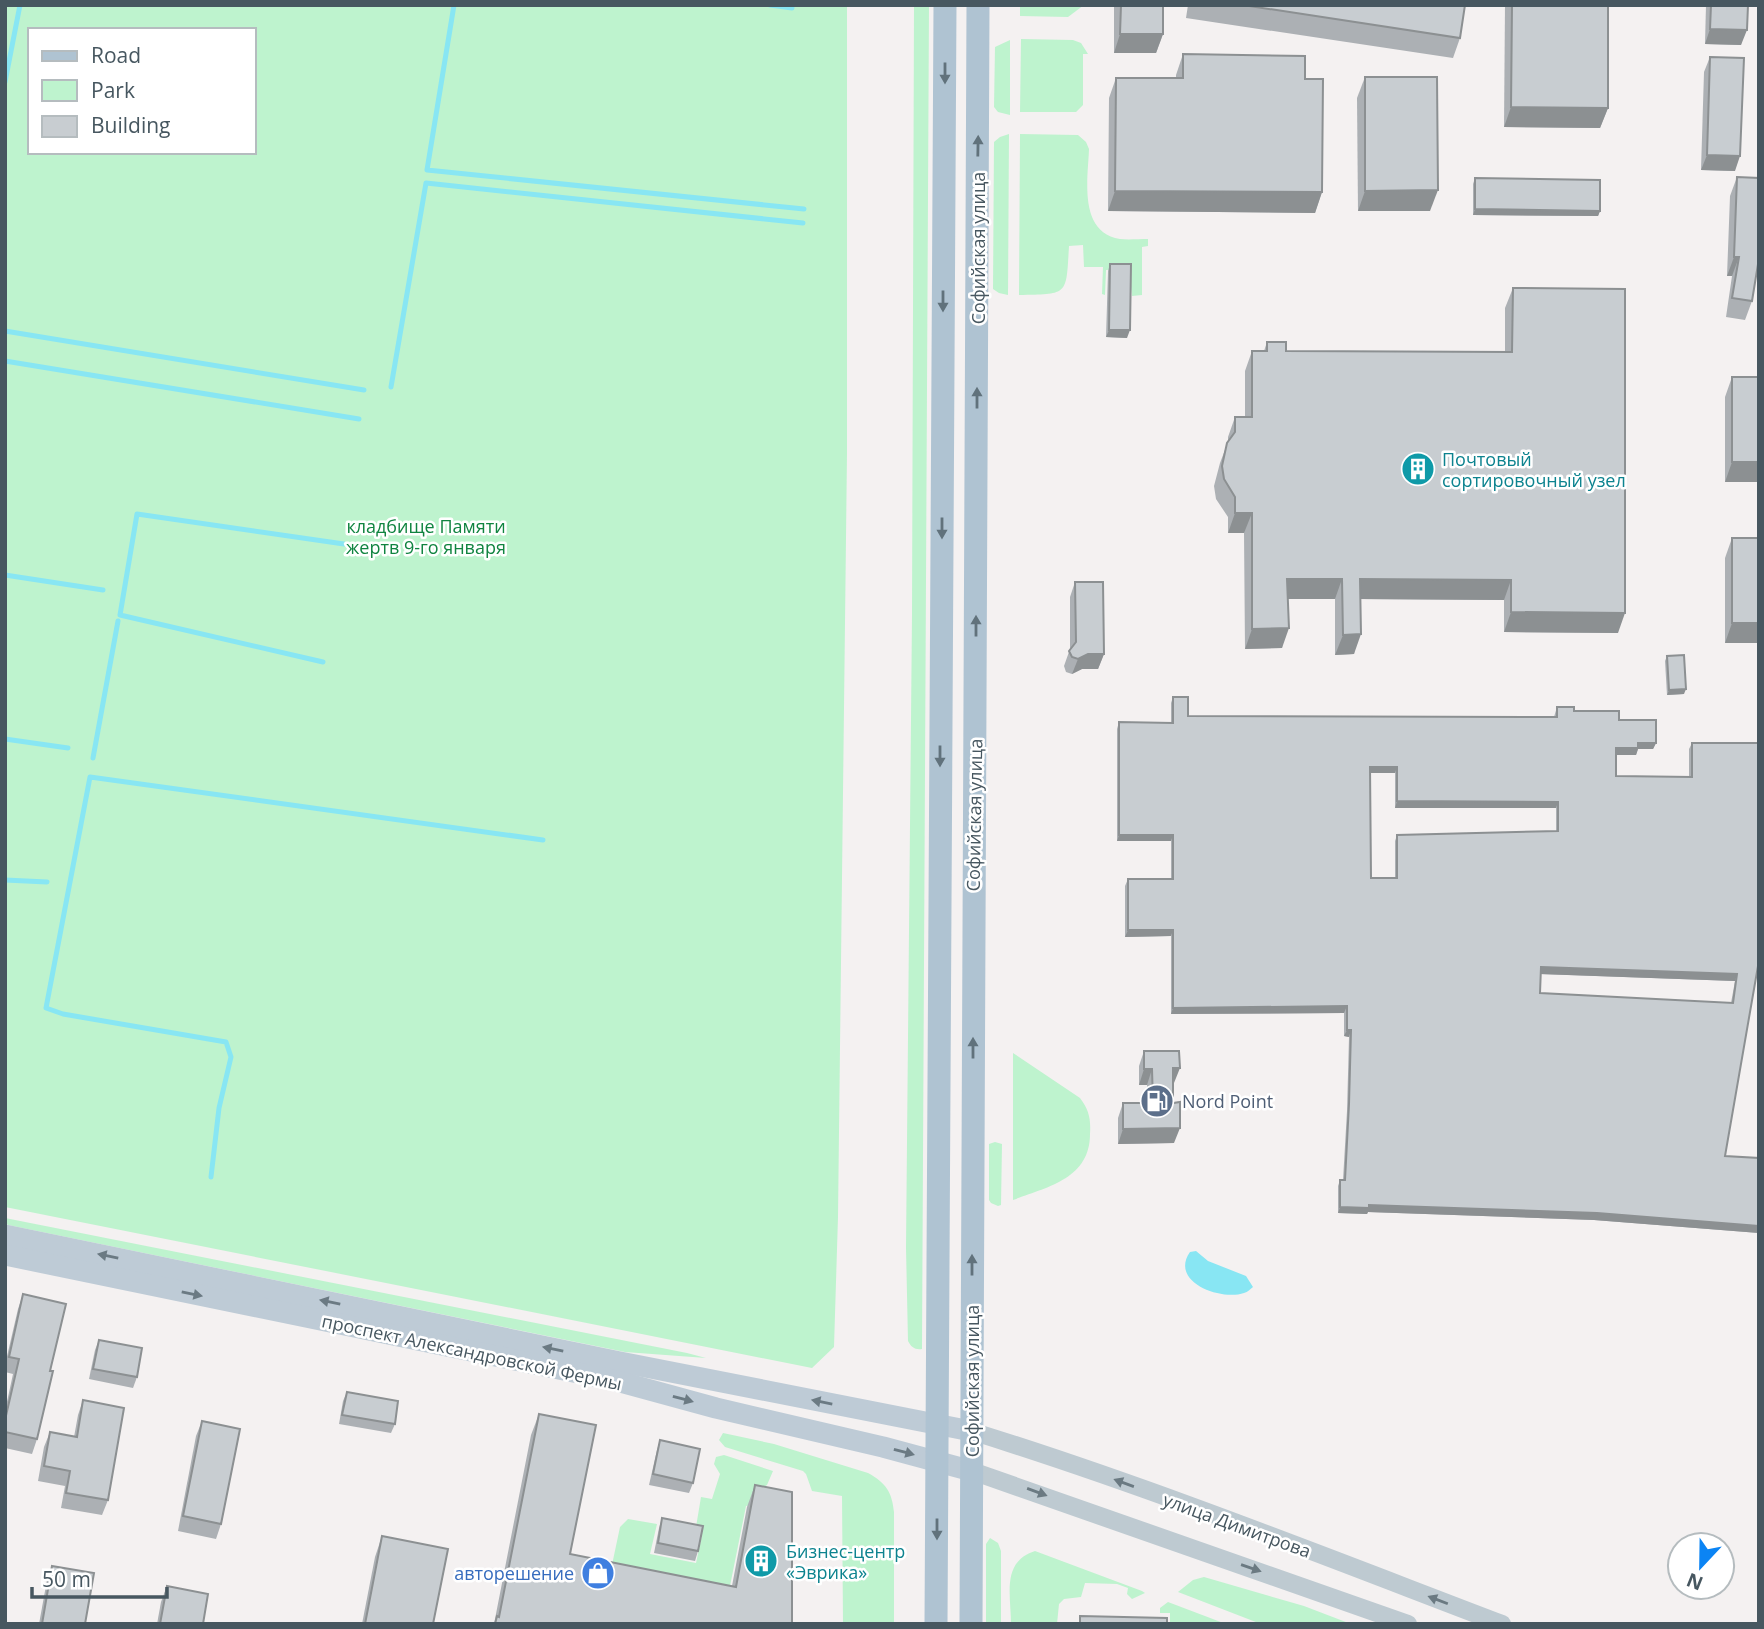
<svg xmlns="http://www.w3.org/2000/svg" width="1764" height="1629" viewBox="0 0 1764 1629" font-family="'Open Sans',sans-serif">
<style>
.green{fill:#bef3ce;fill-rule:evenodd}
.water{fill:#88e6f3}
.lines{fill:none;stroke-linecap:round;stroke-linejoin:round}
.stream{stroke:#88e6f3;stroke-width:5}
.tertiary{stroke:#becad1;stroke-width:18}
.secondary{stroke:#becbd6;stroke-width:21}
.primary{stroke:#afc3d2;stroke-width:23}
.wall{fill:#acb0b4;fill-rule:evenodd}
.shaded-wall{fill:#8c9092}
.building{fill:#c8cdd1;stroke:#8c9092;stroke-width:2;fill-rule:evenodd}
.oneway{fill:#61727c}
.oneway2{fill:#6b7a83}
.oneway3{fill:#6b7a82}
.labels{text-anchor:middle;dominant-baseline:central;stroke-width:5;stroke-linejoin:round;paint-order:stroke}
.street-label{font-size:18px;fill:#475760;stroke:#fff}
.culture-label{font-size:18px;fill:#0d838f;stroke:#fff;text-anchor:start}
.park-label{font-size:18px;fill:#108440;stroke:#fff}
.service-label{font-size:18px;fill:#4e5e75;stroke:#fff;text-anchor:start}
.shop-label{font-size:18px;fill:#366cbe;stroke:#fff;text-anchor:end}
</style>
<rect width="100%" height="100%" fill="#f4f1f1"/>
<g class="green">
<path d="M5,5H847V453L838,1217L834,1347L812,1368L5,1207ZM30,30H254V152H30Z"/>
<path d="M914,5H929L922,1349C915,1350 911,1347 908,1341L906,1248L912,614Z"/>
<polygon points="1020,5 1084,5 1068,17 1020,16"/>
<polygon points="1021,39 1073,40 1081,43 1088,54 1083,54 1083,105 1076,112 1020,112"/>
<polygon points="1010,40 1010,115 998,112 994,107 995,47"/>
<polygon points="1009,134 1008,295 999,293 993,289 994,142 1000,137"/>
<path d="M1020,134L1078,135L1086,142L1089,149C1088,179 1078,232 1120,239C1128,240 1139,239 1148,239V246L1142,247V295L1132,296L1129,269L1106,270L1105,295L1102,294L1103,267H1084L1083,245L1069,246C1066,296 1069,294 1019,295Z"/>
<path d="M1013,1053L1080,1098C1089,1110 1091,1119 1090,1134C1090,1179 1047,1187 1013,1200Z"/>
<polygon points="995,1142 1002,1144 1001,1205 998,1206 991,1203 989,1200 989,1144"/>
<polygon points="5,1218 687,1353 706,1358 625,1352 8,1225 5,1222"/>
<path d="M723,1433L774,1444L868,1473C886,1483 892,1492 894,1512V1624H843L842,1496L812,1491L806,1474L803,1471L725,1447L719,1440Z"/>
<polygon points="724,1455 773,1471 767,1485 753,1495 750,1505 746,1506 726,1606 609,1579 620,1527 628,1519 657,1524 650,1554 696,1563 702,1535 695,1533 701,1497 712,1499 720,1474 714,1464 716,1457"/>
<polygon points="990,1538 998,1543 1001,1551 1001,1624 986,1624 986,1544"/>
<path d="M1035,1551L1142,1591L1145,1593L1132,1599L1127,1594L1128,1588L1117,1584L1085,1583L1081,1597L1064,1599L1059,1604L1057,1624H1011C1011,1595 1001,1562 1035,1551Z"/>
<polygon points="1204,1577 1304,1606 1351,1624 1261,1624 1178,1592 1193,1580"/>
<polygon points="1168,1602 1226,1624 1170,1624 1170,1613 1160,1613 1160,1608"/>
</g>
<path class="water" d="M1196,1251L1208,1261L1246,1276L1253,1287C1250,1289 1248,1292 1244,1293C1221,1301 1169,1282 1190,1252Z"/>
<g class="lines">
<g class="stream">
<polyline points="454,5 427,170 804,209"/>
<polyline points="770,5 792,8"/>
<polyline points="5,82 20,5"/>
<polyline points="5,331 364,390"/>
<polyline points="5,361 359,419"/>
<polyline points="391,387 426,183 803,223"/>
<polyline points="5,575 103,590"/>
<polyline points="323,662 120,615 137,514 344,544"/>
<polyline points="5,739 68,748"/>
<polyline points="93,758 118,621"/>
<polyline points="5,880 47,882"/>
<polyline points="211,1177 219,1108 231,1057 226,1042 63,1014 46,1008 90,777 543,840"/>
</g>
<g class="tertiary">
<path d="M971,1431C1151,1487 1326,1557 1502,1624"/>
<polyline points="972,1471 1408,1624"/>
</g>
<g class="secondary">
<polyline points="5,1235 620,1362 971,1431"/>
<polyline points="5,1255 617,1381 716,1408 883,1447 972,1471"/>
</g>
<g class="primary">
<polyline points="936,1624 945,5"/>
<polyline points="971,1624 978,5"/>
</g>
</g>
<g class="wall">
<polygon points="1114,5 1163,5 1163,34 1156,53 1114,53"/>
<polygon points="1188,5 1465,5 1460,38 1453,58 1186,18"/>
<polygon points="1505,5 1608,5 1608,108 1600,128 1504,127"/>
<polygon points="1706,5 1748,5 1741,45 1705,44"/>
<polygon points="1183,54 1305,79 1322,192 1315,213 1108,211 1109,98 1116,78 1176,78 1176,75"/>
<polygon points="1710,57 1735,171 1701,170 1704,72"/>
<polygon points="1365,77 1430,211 1358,211 1357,98"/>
<polygon points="1737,177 1759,178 1759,277 1755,277 1752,301 1745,320 1726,317 1732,276 1727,276 1730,196"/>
<polygon points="1475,178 1600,211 1598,216 1473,215 1473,184"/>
<polygon points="1110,264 1127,338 1106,337 1108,271"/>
<polygon points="1513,288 1618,633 1504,632 1504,600 1361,599 1354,654 1335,655 1335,599 1288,599 1282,648 1245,649 1244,533 1228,533 1228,517 1216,499 1214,486 1220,463 1228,442 1228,437 1235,417 1245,417 1245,371 1252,351 1264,351 1267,342 1286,351 1505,352 1505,308"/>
<polygon points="1759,365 1759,482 1725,482 1725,397 1732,377 1757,377 1757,369"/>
<polygon points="1732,538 1759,643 1725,643 1725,558"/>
<polygon points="1075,582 1104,654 1098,669 1082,669 1072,674 1066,672 1064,666 1070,649 1070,597"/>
<polygon points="1667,656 1684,694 1667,695 1665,661"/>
<path d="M1173,697L1188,716L1554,717L1557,707L1619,720L1656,743L1653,749H1638L1636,755H1616V776L1689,777V749L1692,743L1757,973L1725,1156L1759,1158V1233L1594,1220L1368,1212L1367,1214L1338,1213V1186L1340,1180H1343L1347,1111L1349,1037L1344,1036V1013L1171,1014V936L1125,937V886L1128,879H1171V841H1117V729L1119,722L1171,723V703ZM1370,773H1395V808H1556V831L1397,835L1395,841V878H1371ZM1541,974L1735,981L1731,1003L1540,993Z"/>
<polygon points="1144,1051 1174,1083 1174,1143 1118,1144 1118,1118 1123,1103 1147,1103 1147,1085 1139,1085 1139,1066"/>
<polygon points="23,1294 50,1371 37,1439 32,1454 5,1448 5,1411 13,1374 5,1372 5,1365 18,1309"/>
<polygon points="99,1340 137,1377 133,1388 89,1379 95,1350"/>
<polygon points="347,1392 395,1424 391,1433 339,1424 343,1401"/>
<polygon points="83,1400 108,1500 102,1515 61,1508 65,1486 38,1481 44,1447 50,1432 74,1437 78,1415"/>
<polygon points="539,1414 570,1554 732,1586 747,1507 755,1485 792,1624 494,1624 531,1435"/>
<polygon points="202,1421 221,1524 216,1539 178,1531 196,1436"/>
<polygon points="660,1440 693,1483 689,1493 649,1485 657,1450"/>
<polygon points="662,1518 698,1551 695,1561 654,1553 659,1528"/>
<polygon points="382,1536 433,1624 362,1624 375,1557"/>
<polygon points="52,1566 85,1624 39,1624 47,1580"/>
<polygon points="167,1586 203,1624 157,1624 161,1602"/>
</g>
<g class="shaded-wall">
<polygon points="1710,29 1747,30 1741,45 1705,44"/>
<polygon points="1120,34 1163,34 1156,53 1114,53"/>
<polygon points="1511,107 1608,108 1600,128 1504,127"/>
<polygon points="1707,155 1740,156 1735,171 1701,170"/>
<polygon points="1438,190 1430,211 1358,211 1365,191"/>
<polygon points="1115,191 1322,192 1315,213 1108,211"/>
<polygon points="1475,209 1600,211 1598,216 1473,215"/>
<polygon points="1734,257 1739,257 1732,276 1727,276"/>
<polygon points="1759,258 1759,277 1751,277"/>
<polygon points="1109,330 1130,330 1127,338 1106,337"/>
<polygon points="1732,462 1759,462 1759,482 1725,482"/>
<polygon points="1235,513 1252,513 1244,533 1228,533"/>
<polygon points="1287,579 1342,579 1335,599 1280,599"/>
<polygon points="1360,579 1511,580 1504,600 1353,599"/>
<polygon points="1511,612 1625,613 1618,633 1504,632"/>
<polygon points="1732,623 1759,623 1759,643 1725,643"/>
<polygon points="1289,628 1282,648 1245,649 1252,629"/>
<polygon points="1361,634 1354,654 1335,655 1343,635"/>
<polygon points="1088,654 1104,654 1098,669 1082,669 1072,674 1078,659"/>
<polygon points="1686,689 1684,694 1667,695 1669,690"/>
<polygon points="1638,743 1656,743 1653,749 1638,749 1636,755 1613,755 1616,748"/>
<polygon points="1370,767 1397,767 1395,773 1368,773"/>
<polygon points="1397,801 1558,802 1556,808 1395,808"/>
<polygon points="1119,835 1173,835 1171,841 1117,841"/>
<polygon points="1128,930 1173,930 1171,936 1125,937"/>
<polygon points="1541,967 1737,974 1735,981 1539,974"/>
<polygon points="1347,1006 1344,1013 1171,1014 1173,1008"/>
<polygon points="1347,1030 1351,1030 1349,1037 1344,1036"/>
<polygon points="1173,1068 1180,1068 1174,1083 1168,1083"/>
<polygon points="1144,1069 1152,1069 1147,1085 1139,1085"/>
<polygon points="1180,1128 1174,1143 1118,1144 1123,1129"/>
<polygon points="1369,1205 1597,1213 1759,1226 1759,1233 1594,1220 1368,1212 1367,1214 1338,1213 1340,1207"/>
</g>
<g class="building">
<polygon points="1121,5 1163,5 1163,34 1120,34"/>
<polygon points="1243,5 1465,5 1460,38"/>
<polygon points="1512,5 1608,5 1608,108 1511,107"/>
<polygon points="1711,5 1748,5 1747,30 1710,29"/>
<polygon points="1183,54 1305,56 1305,79 1323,79 1322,192 1115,191 1116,78 1183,78"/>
<polygon points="1710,57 1744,58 1740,156 1707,155"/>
<polygon points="1365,77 1437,77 1438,190 1365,191"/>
<polygon points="1737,177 1759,178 1759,258 1752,301 1732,298 1739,257 1734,257"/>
<polygon points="1475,178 1600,180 1600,211 1475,209"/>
<polygon points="1110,264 1131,264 1130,330 1109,330"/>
<polygon points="1513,288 1625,289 1625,613 1511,612 1511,580 1360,579 1361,634 1343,635 1342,579 1287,579 1289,628 1252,629 1252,513 1235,513 1235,497 1224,479 1222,466 1227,443 1235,432 1235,417 1252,417 1252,351 1267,351 1267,342 1286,342 1286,351 1512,352"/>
<rect x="1732" y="377" width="27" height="85"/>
<rect x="1732" y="538" width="27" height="85"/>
<polygon points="1075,582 1103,582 1104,654 1088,654 1078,659 1072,657 1069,651 1076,642"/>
<polygon points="1684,655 1686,689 1669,690 1667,656"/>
<path d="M1173,697H1188V716L1557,717V707H1574V711H1619V720H1656V743H1638V748H1616V776L1692,777V743H1759V966H1758L1725,1156L1759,1158V1226L1597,1213L1369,1205V1208L1340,1207V1180H1345L1349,1104L1351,1030H1347V1006L1173,1008V930H1128V879H1173V835H1119V722L1173,723ZM1370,767H1397V801L1558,802V831L1397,835V878H1371ZM1541,967L1737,974L1733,1003L1540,993Z"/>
<polygon points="1144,1051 1179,1051 1180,1068 1173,1068 1173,1103 1180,1102 1180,1128 1123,1129 1123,1103 1153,1103 1152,1069 1144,1069"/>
<polygon points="23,1294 66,1304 50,1371 53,1371 37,1439 5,1432 5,1420 19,1359 9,1357"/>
<polygon points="99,1340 142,1348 137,1377 93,1369"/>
<polygon points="347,1392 398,1401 395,1424 342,1415"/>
<polygon points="83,1400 124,1408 108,1500 66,1493 70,1471 44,1466 50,1432 77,1437"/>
<polygon points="539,1414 596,1425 570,1554 736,1587 755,1485 792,1492 792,1624 495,1624 497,1616 499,1617"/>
<polygon points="202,1421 240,1429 221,1524 183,1516"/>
<polygon points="660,1440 700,1449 693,1483 653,1474"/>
<polygon points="662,1518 703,1526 698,1551 658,1543"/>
<polygon points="382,1536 448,1549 433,1624 365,1624"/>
<polygon points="52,1566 94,1573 85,1624 42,1624"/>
<polygon points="167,1586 208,1594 203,1624 160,1624"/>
<polygon points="1080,1616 1167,1618 1167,1624 1080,1624"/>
</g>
<defs><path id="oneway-solid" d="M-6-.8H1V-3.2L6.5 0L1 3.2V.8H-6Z" transform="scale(1.75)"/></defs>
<g class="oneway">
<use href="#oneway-solid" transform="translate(945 73) rotate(90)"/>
<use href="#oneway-solid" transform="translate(978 146) rotate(-89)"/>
<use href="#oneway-solid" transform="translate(943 301) rotate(90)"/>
<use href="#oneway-solid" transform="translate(977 398) rotate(-90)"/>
<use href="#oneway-solid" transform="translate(942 528) rotate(90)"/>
<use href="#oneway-solid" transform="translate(976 626) rotate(-90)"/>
<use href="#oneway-solid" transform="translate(940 756) rotate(90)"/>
<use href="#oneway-solid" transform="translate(973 1048) rotate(-90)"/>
<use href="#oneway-solid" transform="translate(972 1265) rotate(-90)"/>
<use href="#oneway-solid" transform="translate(937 1529) rotate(90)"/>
</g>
<g class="oneway2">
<use href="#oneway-solid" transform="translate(108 1256) rotate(-168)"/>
<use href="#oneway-solid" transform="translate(192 1294) rotate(12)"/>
<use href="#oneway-solid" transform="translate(330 1302) rotate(-168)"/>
<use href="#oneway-solid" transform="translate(553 1349) rotate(-168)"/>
<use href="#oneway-solid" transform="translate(683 1399) rotate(15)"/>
<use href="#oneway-solid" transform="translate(822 1402) rotate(-169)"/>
<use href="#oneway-solid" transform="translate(904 1452) rotate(15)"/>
</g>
<g class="oneway3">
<use href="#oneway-solid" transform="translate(1124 1483) rotate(-160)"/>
<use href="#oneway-solid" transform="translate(1037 1492) rotate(20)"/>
<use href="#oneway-solid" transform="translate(1251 1568) rotate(19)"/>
<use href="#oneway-solid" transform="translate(1438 1600) rotate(-159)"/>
</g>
<defs>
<symbol id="building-disc" viewBox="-11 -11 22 22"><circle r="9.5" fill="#0f9aa8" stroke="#fff"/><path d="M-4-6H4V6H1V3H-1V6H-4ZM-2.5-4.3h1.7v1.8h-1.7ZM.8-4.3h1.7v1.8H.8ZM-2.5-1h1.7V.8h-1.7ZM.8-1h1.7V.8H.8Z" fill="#fff"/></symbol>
<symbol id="fuel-disc" viewBox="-11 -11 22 22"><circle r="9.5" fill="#5c6f8a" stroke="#fff"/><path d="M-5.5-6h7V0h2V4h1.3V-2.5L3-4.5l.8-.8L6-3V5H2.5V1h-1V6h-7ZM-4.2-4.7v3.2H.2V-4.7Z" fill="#fff"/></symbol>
<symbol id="shop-disc" viewBox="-11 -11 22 22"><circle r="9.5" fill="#3f7fe0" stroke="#fff"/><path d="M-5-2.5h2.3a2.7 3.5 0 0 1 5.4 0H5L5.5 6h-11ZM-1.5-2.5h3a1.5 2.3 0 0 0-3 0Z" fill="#fff"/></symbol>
</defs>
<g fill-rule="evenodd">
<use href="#building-disc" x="1399" y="450" width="38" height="38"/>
<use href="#fuel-disc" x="1138" y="1082" width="38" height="38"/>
<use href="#building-disc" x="742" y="1542" width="38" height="38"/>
<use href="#shop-disc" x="579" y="1554" width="38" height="38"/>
</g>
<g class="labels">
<g class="street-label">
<text transform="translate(978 248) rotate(-90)">Софийская улица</text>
<text transform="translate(974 815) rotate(-89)">Софийская улица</text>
<text transform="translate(472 1352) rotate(12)">проспект Александровской Фермы</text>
<text transform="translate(972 1381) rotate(-90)">Софийская улица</text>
<text transform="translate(1237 1525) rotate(20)">улица Димитрова</text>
</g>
<g class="culture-label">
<text x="1442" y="459">Почтовый<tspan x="1442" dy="21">сортировочный узел</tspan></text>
<text x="786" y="1551">Бизнес-центр<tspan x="786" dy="21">«Эврика»</tspan></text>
</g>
<g class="park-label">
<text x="426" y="526">кладбище Памяти<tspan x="426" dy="21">жертв 9-го января</tspan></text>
</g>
<g class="service-label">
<text x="1182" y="1101">Nord Point</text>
</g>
<g class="shop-label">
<text x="574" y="1573">авторешение</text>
</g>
</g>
<rect width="1764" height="1629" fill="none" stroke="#475760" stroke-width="14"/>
<rect x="28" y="28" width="228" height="126" fill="#ffffff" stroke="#b5bcbf" stroke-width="2"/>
<rect x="42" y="51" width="35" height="10" fill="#afc3d2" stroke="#b5bcbf" stroke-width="2"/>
<text x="91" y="63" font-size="21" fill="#475760">Road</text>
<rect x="42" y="80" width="35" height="21" fill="#bef3ce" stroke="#b5bcbf" stroke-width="2"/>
<text x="91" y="98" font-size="21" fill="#475760">Park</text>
<rect x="42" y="116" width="35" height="21" fill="#c8cdd1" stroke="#b5bcbf" stroke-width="2"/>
<text x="91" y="133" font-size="21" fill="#475760">Building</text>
<g transform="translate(1701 1566) rotate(202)"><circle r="33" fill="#ffffff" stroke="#b5bcbf" stroke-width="2"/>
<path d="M0-5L12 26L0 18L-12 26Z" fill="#0b84f4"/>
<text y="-10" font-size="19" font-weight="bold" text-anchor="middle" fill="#475760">N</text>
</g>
<path d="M32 1587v10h135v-10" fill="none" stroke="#475760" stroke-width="3.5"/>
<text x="42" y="1587" font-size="21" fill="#475760" stroke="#ffffff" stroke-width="5" paint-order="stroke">50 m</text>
</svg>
